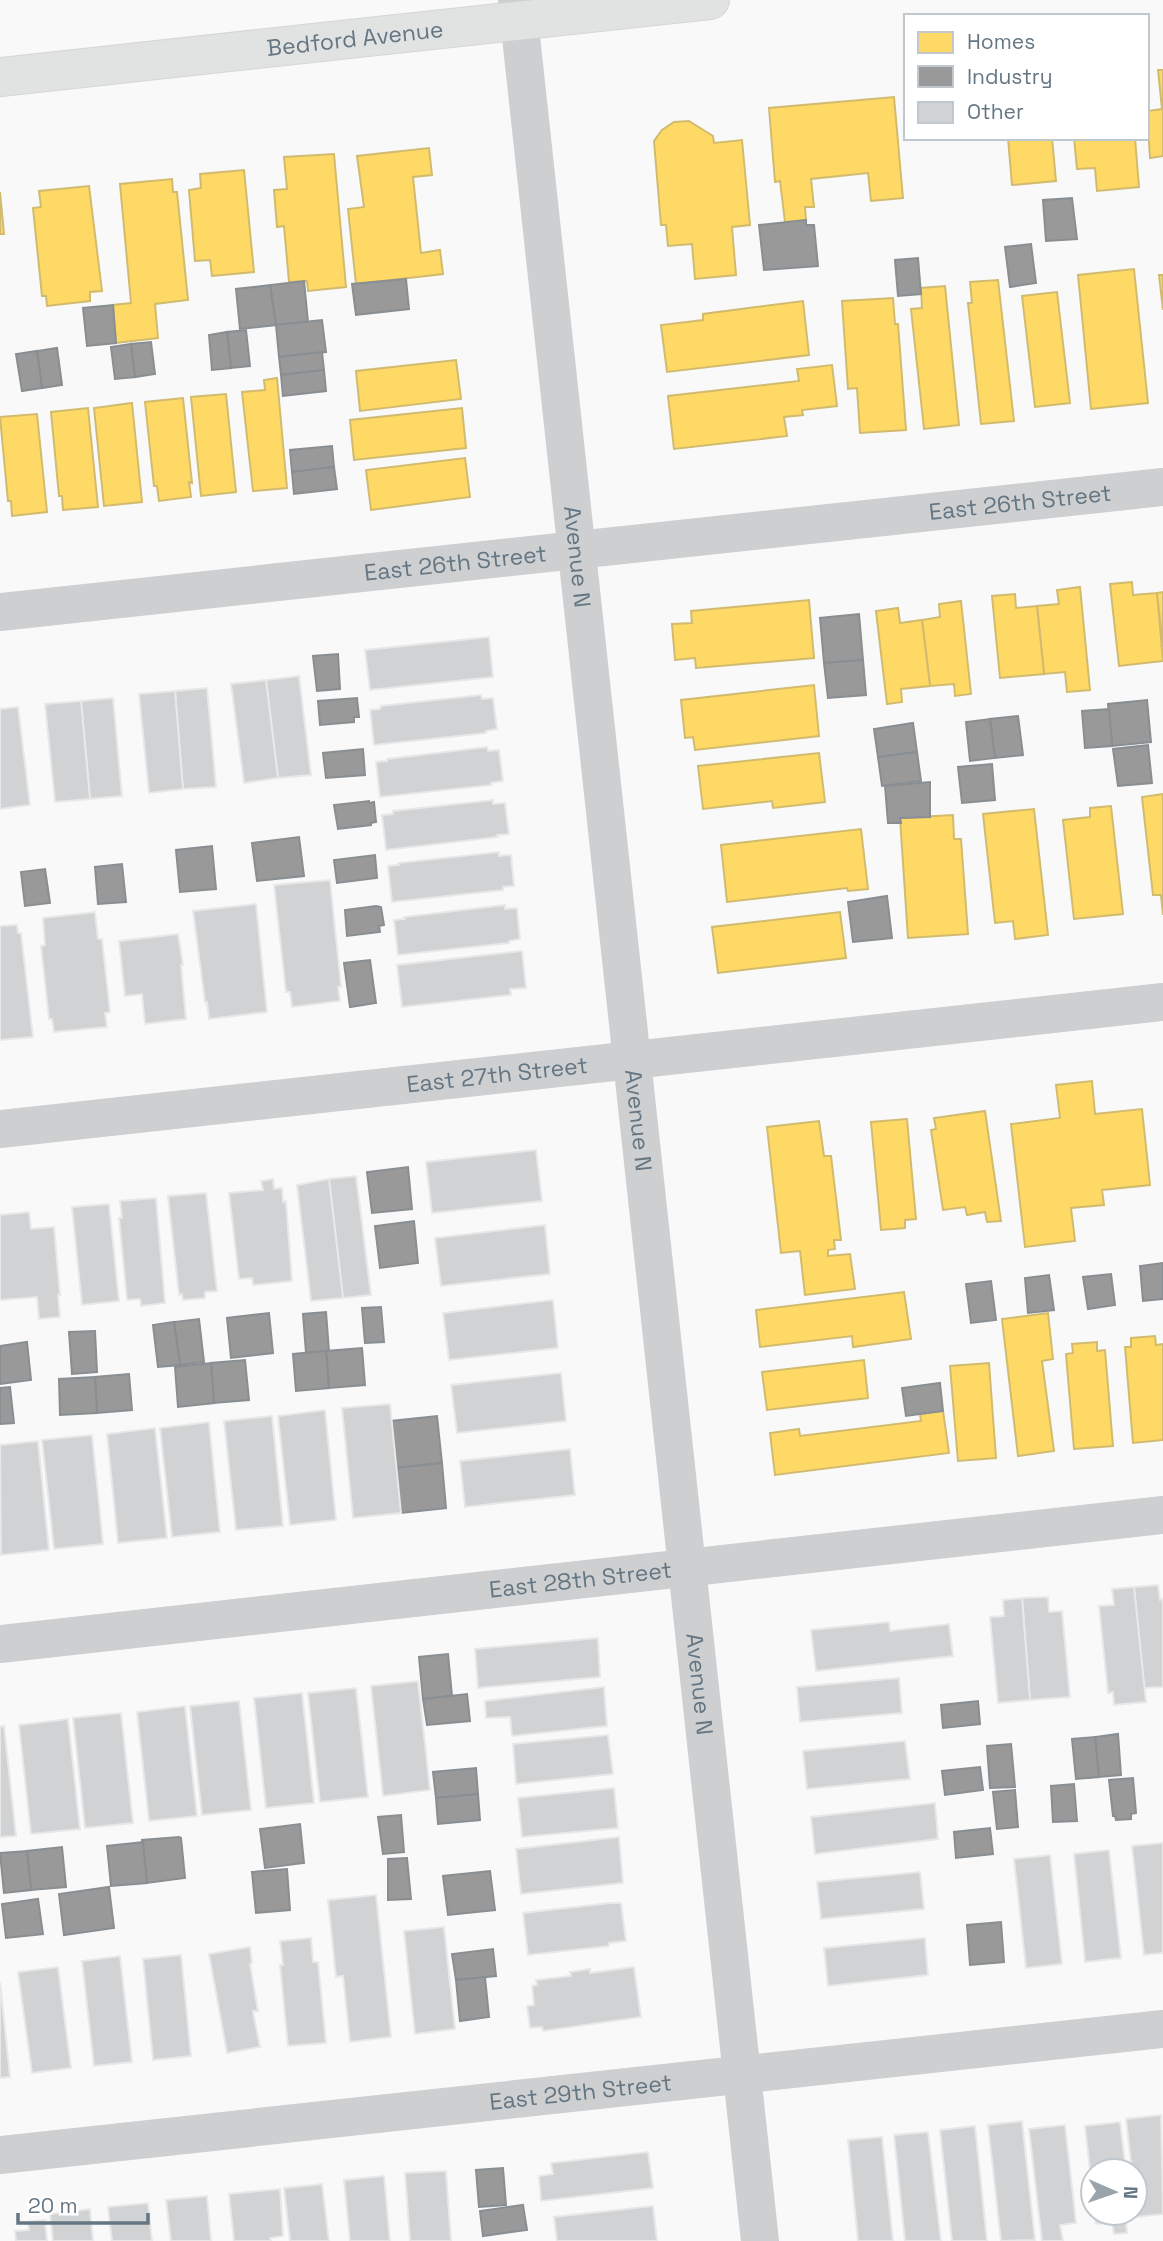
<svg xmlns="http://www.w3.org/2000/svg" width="1163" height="2241" viewBox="0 0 1163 2241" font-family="'Space Grotesk',sans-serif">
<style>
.homes{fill:#ffd966;stroke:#d1bb6f;stroke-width:2}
.industry{fill:#999;stroke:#898e92;stroke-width:2}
.building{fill:#d0d2d3;stroke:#e8e8e8;stroke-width:2}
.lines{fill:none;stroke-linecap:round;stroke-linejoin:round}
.secondary-casing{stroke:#d5d6d7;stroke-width:40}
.street{stroke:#cecfd0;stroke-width:38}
.secondary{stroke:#e1e2e2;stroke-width:38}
.labels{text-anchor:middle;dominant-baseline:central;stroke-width:7;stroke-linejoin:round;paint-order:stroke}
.street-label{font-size:23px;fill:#657683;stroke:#fff}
</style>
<rect width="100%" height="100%" fill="#f9f9f9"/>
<g class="homes">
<polygon points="1158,70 1163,70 1163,156 1150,158 1147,111 1162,109"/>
<polygon points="894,97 903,198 871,201 868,173 811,179 814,207 805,207 806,220 785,222 780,181 775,182 769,108"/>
<polygon points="689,121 713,136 714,143 742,140 750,225 732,227 736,275 695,279 692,244 668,246 666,225 661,225 654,141 662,130 674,122"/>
<polygon points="1008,138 1052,138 1056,181 1012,185"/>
<polygon points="1074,138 1135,138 1139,187 1097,191 1095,168 1077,169"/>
<polygon points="429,148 432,175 413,177 421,253 440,250 443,274 356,284 348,209 364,207 357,156"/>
<polygon points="334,154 346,287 308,291 307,281 289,282 284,226 277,227 274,190 287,189 284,157"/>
<polygon points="244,170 254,272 212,276 210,260 195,261 189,190 201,188 200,174"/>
<polygon points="172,179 173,192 177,192 188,300 155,304 158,338 116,343 113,305 131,303 120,184"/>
<polygon points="89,186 102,291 90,292 90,301 47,306 46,296 42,296 33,208 41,207 39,191"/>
<polygon points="0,192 4,234 0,234"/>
<polygon points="1134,269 1148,403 1091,409 1078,275"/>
<polygon points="1159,275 1163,275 1163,310"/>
<polygon points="998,280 1014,421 981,424 968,303 972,303 970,282"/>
<polygon points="945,286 959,425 924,429 911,309 922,308 921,288"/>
<polygon points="1057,292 1070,403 1035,407 1022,296"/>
<polygon points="893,298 895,324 898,324 906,430 860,433 857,388 848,389 842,301"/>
<polygon points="803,301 809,355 667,372 661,325 703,320 703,314"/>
<polygon points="456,360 461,399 360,411 356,371"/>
<polygon points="832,365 837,406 802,410 803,415 784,417 787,436 674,449 668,396 799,381 797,369"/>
<polygon points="277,378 287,488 253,491 242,392 265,390 264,380"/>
<polygon points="226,394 236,492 201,496 191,397"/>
<polygon points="183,398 192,483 189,482 191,497 159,501 157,486 154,486 145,402"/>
<polygon points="132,403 142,502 104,506 94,408"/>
<polygon points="88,408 98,507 63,510 62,496 59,496 51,412"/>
<polygon points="462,408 466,448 354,460 350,420"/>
<polygon points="37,414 47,512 12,516 11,501 8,501 0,417"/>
<polygon points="465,458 470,497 371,510 366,470"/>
<polygon points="1132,582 1133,595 1157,593 1163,661 1119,666 1110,584"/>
<polygon points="1080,587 1090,690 1067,692 1065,672 1044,674 1037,606 1059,604 1057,590"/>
<polygon points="1163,592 1163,647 1157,593"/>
<polygon points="1015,594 1016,608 1037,606 1044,674 1000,678 992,596"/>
<polygon points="809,600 814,658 696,668 695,658 675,660 672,624 692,623 691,611"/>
<polygon points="961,601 971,694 955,696 954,684 930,686 922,620 940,617 939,604"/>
<polygon points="898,608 900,623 922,620 930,686 901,689 902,702 887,704 876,611"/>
<polygon points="814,685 819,736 695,750 693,737 685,738 681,700"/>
<polygon points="819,753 825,802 773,808 772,801 703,809 698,766"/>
<polygon points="1163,794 1163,915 1161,895 1153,895 1142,797"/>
<polygon points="1111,806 1123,914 1074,919 1063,820 1090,817 1090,808"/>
<polygon points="1034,809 1048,935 1015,939 1013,921 995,923 983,814"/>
<polygon points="953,815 954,839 961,839 968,934 908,938 900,818"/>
<polygon points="861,829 868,889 848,891 847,888 727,902 721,845"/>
<polygon points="840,912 846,958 718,973 712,927"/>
<polygon points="1092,1081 1095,1114 1142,1109 1150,1185 1102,1190 1104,1205 1071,1208 1075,1241 1025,1247 1011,1124 1060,1118 1056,1085"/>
<polygon points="985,1111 1001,1221 987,1222 985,1212 967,1215 965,1207 943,1210 931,1130 936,1129 934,1118"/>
<polygon points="907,1119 916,1219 905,1220 905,1228 881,1230 871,1122"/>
<polygon points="819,1121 824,1156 831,1156 841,1240 834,1240 835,1249 828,1250 828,1256 850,1254 855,1289 805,1295 800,1251 781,1253 767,1127"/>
<polygon points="904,1292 911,1339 853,1347 852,1336 760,1347 756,1310"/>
<polygon points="1048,1313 1053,1359 1042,1361 1054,1451 1018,1456 1002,1319"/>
<polygon points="1155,1336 1156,1345 1163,1344 1163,1440 1133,1443 1125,1347 1131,1347 1131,1338"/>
<polygon points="1097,1342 1097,1351 1105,1350 1113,1446 1074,1449 1066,1354 1073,1353 1072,1344"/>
<polygon points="864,1360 868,1398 767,1410 762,1372"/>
<polygon points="989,1363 996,1458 958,1461 950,1366"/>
<polygon points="943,1411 949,1453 775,1475 770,1433 799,1429 800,1436 921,1421 920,1414"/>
</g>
<g class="industry">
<polygon points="1072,198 1077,239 1046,241 1043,200"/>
<polygon points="806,220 806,225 814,225 818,266 764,270 759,225"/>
<polygon points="1031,244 1036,283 1010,287 1005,247"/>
<polygon points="918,258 921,294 898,296 895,260"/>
<polygon points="406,279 409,309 356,315 352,284"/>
<polygon points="304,281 308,322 276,325 270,285"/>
<polygon points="270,285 276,325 240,329 236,289"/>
<polygon points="113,305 116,343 87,346 83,308"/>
<polygon points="322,320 326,352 279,357 276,325"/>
<polygon points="246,330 250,366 231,368 227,332"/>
<polygon points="227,332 231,368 212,370 209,335"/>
<polygon points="151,342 155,374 135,377 131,344"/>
<polygon points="131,344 135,377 115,379 111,347"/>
<polygon points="57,348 62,385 42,388 37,351"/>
<polygon points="37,351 42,388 22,391 16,354"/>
<polygon points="322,352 324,370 281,375 279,357"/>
<polygon points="324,370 326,391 283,396 281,375"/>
<polygon points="332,446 334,467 292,472 290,450"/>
<polygon points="334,467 337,489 294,494 292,472"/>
<polygon points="859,614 863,660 824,663 820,618"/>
<polygon points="338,654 340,689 317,691 313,656"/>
<polygon points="863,660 866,695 828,698 824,663"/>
<polygon points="357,698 359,717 354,717 354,722 320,725 318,701"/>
<polygon points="1147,700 1151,742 1112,746 1108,704"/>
<polygon points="1109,709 1112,746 1085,748 1082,711"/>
<polygon points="1018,716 1023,755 995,758 990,719"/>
<polygon points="990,719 995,758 970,761 966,722"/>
<polygon points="913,723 917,752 878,757 874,729"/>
<polygon points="1148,745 1152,783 1118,786 1113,749"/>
<polygon points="363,749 365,775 326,778 323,753"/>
<polygon points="917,752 921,781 882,786 878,757"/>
<polygon points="992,764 995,800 962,803 958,767"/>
<polygon points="930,782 930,817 900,818 901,823 888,823 885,786"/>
<polygon points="369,801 369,803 374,802 376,822 371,823 371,825 338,829 334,805"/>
<polygon points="299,837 304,876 257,881 252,843"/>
<polygon points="212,846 216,889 180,892 176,850"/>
<polygon points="375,855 377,878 337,883 334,860"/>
<polygon points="122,864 126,902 98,904 95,867"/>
<polygon points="45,869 50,903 25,906 21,872"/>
<polygon points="887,896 892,938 853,942 848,902"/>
<polygon points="376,906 381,907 384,925 379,926 380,932 347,936 345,910"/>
<polygon points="370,960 376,1003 350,1007 344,963"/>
<polygon points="408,1167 412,1209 372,1213 367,1172"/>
<polygon points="414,1221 418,1263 380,1268 375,1226"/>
<polygon points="1163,1263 1163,1299 1143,1301 1140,1266"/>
<polygon points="1111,1274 1115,1305 1088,1309 1083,1277"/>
<polygon points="1049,1275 1054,1310 1028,1313 1025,1278"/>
<polygon points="991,1281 996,1320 971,1323 966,1284"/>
<polygon points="381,1307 384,1342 365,1343 362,1308"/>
<polygon points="326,1312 329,1351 306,1353 303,1314"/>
<polygon points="269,1313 273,1353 231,1358 227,1318"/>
<polygon points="199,1319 204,1362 180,1365 174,1322"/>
<polygon points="174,1322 180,1365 158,1367 153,1325"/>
<polygon points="95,1331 97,1372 72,1374 69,1332"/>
<polygon points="27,1342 31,1380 0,1384 0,1346"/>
<polygon points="362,1348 365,1385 329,1388 326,1351"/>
<polygon points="326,1351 329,1388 296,1391 293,1354"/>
<polygon points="245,1360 249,1400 214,1403 211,1363"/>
<polygon points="211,1363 214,1403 178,1407 175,1367"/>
<polygon points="129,1374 132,1410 97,1413 95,1377"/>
<polygon points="95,1377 97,1413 60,1415 59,1379"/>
<polygon points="940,1383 943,1411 906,1416 902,1388"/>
<polygon points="10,1387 14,1423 0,1424 0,1388"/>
<polygon points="437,1416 442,1463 396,1468 391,1421"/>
<polygon points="442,1463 446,1508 401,1513 396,1468"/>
<polygon points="448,1654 452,1696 423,1699 419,1657"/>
<polygon points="467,1694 470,1721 427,1725 423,1699"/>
<polygon points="978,1701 980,1724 943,1728 941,1705"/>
<polygon points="1118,1734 1121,1775 1099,1777 1095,1737"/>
<polygon points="1095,1737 1099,1777 1076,1779 1072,1739"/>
<polygon points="1011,1744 1015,1787 990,1788 987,1746"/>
<polygon points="980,1767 983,1790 945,1795 942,1771"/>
<polygon points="476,1768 478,1794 436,1798 433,1772"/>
<polygon points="1133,1778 1136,1813 1131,1814 1131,1819 1116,1820 1115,1816 1113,1816 1109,1780"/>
<polygon points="1074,1784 1077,1821 1053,1822 1051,1786"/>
<polygon points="1015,1790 1018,1827 997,1829 993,1792"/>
<polygon points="478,1794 480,1820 438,1824 436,1798"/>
<polygon points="401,1815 404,1852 383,1854 378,1817"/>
<polygon points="300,1824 304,1863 265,1868 260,1829"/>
<polygon points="990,1828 993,1854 956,1858 954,1832"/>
<polygon points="179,1837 181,1838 185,1878 147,1883 142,1840"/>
<polygon points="143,1842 147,1883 111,1886 107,1846"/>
<polygon points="62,1847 66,1887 31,1890 27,1851"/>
<polygon points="27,1851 31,1890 4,1893 0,1853"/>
<polygon points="407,1858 411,1899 388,1900 388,1859"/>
<polygon points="287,1869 290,1910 256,1913 252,1872"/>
<polygon points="490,1871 495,1910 448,1915 443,1876"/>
<polygon points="109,1887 114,1928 64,1935 59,1894"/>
<polygon points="38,1899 43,1934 6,1938 2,1904"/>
<polygon points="1001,1922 1004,1962 970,1965 967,1925"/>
<polygon points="493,1949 496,1976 456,1980 452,1954"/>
<polygon points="485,1977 489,2017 460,2021 456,1980"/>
<polygon points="503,2168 506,2205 479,2207 476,2170"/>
<polygon points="523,2205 527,2230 483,2236 480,2211"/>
</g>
<g class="building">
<polygon points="489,637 493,677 370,690 365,650"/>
<polygon points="299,676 311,775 278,778 266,680"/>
<polygon points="266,680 278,778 244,783 231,684"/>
<polygon points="207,688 216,787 183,789 175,691"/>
<polygon points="175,691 183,789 149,793 139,694"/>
<polygon points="481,695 482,699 493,698 497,729 486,731 486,733 374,745 370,710 380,709 381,706"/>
<polygon points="113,698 122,796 90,799 81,701"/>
<polygon points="81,701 90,799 55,802 45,704"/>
<polygon points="18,707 30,805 0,809 0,709"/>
<polygon points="487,747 488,751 499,750 503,781 491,783 492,785 380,797 376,762 387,761 387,759"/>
<polygon points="493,800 493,804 505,803 509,834 497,835 498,837 386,850 382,815 393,814 393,811"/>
<polygon points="499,852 499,856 511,855 514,886 503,887 503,890 392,902 388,866 399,865 398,863"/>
<polygon points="330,880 341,986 338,987 340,1001 292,1007 290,992 286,992 274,885"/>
<polygon points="256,904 267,1012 209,1019 207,1002 205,1002 193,911"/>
<polygon points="505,905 505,909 517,908 520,939 509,941 509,943 398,955 394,920 405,919 404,917"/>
<polygon points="95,912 98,939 102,939 110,1012 105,1013 107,1027 54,1032 52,1019 49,1019 41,946 45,945 43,918"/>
<polygon points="17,925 18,933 21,933 33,1037 0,1040 0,926"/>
<polygon points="178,934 183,965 181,965 186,1019 145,1024 142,994 125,996 119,941"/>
<polygon points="522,951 526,988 510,989 511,995 402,1007 397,965"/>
<polygon points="536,1150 542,1201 432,1213 426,1162"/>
<polygon points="356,1176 371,1295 343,1298 329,1179"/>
<polygon points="273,1179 274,1189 282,1188 283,1202 286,1201 292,1281 253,1285 252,1278 239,1279 229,1193 263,1190 261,1181"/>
<polygon points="329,1179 343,1298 311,1301 297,1185"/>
<polygon points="206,1193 217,1291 205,1292 205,1298 183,1300 182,1294 179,1295 168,1196"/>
<polygon points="156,1198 165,1303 141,1306 140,1299 127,1300 119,1218 122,1218 120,1201"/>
<polygon points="109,1204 119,1301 82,1305 72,1207"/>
<polygon points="29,1212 31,1229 54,1227 60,1295 58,1295 60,1317 39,1319 37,1297 0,1300 0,1215"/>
<polygon points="545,1225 550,1274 441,1286 435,1238"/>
<polygon points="553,1300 558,1348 449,1360 443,1313"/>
<polygon points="561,1373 566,1421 457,1433 451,1385"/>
<polygon points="390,1404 401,1513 353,1518 342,1408"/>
<polygon points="325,1410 336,1520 290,1525 278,1416"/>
<polygon points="272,1416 283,1526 236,1530 224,1421"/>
<polygon points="209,1422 220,1532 172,1537 160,1428"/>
<polygon points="155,1428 167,1538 118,1543 107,1434"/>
<polygon points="92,1435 103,1544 54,1549 42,1440"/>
<polygon points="38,1441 49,1550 1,1555 0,1445"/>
<polygon points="570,1449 575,1495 465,1507 460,1461"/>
<polygon points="1158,1585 1160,1600 1163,1599 1163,1687 1144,1688 1134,1587"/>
<polygon points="1134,1587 1146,1702 1114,1705 1113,1692 1108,1693 1099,1606 1114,1605 1112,1589"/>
<polygon points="1048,1597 1049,1612 1062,1611 1070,1697 1030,1700 1022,1598"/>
<polygon points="1022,1598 1030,1700 998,1703 990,1617 1004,1616 1003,1600"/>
<polygon points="889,1622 890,1631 949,1624 953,1656 816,1671 811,1630"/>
<polygon points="598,1638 600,1677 478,1688 475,1649"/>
<polygon points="899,1678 902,1713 800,1722 797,1687"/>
<polygon points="418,1681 430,1790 383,1796 371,1686"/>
<polygon points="604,1687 607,1726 512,1736 510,1717 486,1718 485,1701"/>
<polygon points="356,1688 368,1797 320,1802 308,1693"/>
<polygon points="302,1693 314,1803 266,1808 254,1698"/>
<polygon points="239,1701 251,1810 202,1815 190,1706"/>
<polygon points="185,1706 197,1816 149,1821 137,1712"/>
<polygon points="121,1713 133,1823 85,1828 73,1718"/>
<polygon points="68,1719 80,1829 31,1834 19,1725"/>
<polygon points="4,1726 16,1836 0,1837 0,1727"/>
<polygon points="608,1735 613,1774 516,1784 513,1744"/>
<polygon points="905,1741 910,1779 807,1789 803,1751"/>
<polygon points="614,1788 618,1828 522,1837 518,1798"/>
<polygon points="935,1803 938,1839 815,1854 811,1817"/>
<polygon points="619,1837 623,1883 521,1894 516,1849"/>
<polygon points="1163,1843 1163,1953 1144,1955 1132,1846"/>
<polygon points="1109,1850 1121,1958 1085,1962 1074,1854"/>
<polygon points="1050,1855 1062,1964 1026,1968 1014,1859"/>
<polygon points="920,1872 924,1909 821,1919 817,1882"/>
<polygon points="376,1895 391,2037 350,2042 343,1976 336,1977 328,1900"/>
<polygon points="610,1903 621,1903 626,1941 609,1943 609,1946 528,1955 523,1913"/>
<polygon points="444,1927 455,2029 415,2034 404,1931"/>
<polygon points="311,1938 313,1962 318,1962 326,2043 288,2046 280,1965 283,1965 280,1941"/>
<polygon points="925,1938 928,1975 828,1986 824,1948"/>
<polygon points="250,1947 252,1963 250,1964 258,2011 253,2011 260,2047 227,2053 209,1954"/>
<polygon points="181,1955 191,2056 153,2060 143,1959"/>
<polygon points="120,1956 132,2062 94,2066 82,1961"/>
<polygon points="58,1967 71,2068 32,2073 18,1972"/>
<polygon points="634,1967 641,2017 543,2031 542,2027 530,2028 527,2006 534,2005 532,1986 537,1985 536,1980 571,1976 570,1972 590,1969 590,1973"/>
<polygon points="0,1982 10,2077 0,2078"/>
<polygon points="1161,2115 1163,2214 1137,2217 1135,2171 1132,2171 1126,2119"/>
<polygon points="1022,2121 1035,2240 1001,2241 988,2125"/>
<polygon points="1120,2122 1126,2171 1093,2171 1093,2197 1085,2126"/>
<polygon points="1065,2125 1076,2223 1060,2225 1063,2241 1042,2241 1029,2129"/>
<polygon points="975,2126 987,2241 952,2241 940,2130"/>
<polygon points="928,2132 941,2241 905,2241 894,2135"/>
<polygon points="882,2137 893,2241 858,2241 848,2140"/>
<polygon points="648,2152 653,2188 541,2201 539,2176 553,2174 551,2163"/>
<polygon points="446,2171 451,2241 410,2241 405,2173"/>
<polygon points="384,2176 390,2241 350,2241 344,2180"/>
<polygon points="322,2184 329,2241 290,2241 284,2188"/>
<polygon points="280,2189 283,2236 270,2238 271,2241 234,2241 229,2194"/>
<polygon points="207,2196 211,2241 171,2241 166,2200"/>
<polygon points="148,2203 152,2241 112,2241 108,2207"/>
<polygon points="653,2206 657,2241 557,2241 554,2217"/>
<polygon points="90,2209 93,2241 53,2241 50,2214"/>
<polygon points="1095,2213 1131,2213 1131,2220 1126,2221 1127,2233 1114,2234 1112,2222 1096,2224"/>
<polygon points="45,2220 47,2241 16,2241 15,2231 29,2230 28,2222"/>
</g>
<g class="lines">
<defs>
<g id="secondary">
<path id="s6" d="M0,77L710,0"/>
</g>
</defs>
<use href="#secondary" class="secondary-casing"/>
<g class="street">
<path id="s1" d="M517,0L760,2241"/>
<path id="s2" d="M0,612L1163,487"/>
<path id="s3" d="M0,1129L1163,1002"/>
<path id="s4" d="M0,1644L1163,1515"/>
<path id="s5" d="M0,2155L1163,2029"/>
</g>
<use href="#secondary" class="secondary"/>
</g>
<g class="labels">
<g class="street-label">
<text stroke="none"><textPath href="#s6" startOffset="357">Bedford Avenue</textPath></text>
<text stroke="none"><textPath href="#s2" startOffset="1026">East 26th Street</textPath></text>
<text stroke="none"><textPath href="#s1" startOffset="560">Avenue N</textPath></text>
<text stroke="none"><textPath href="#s2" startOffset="458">East 26th Street</textPath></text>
<text stroke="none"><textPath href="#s3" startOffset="500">East 27th Street</textPath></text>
<text stroke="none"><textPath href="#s1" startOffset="1127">Avenue N</textPath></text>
<text stroke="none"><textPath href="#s4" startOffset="584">East 28th Street</textPath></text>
<text stroke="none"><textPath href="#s1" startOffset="1694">Avenue N</textPath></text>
<text stroke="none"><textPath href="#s5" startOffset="584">East 29th Street</textPath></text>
</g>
</g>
<rect x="904" y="14" width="245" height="126" fill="#ffffff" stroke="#c1c8cd" stroke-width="2"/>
<rect x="918" y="32" width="35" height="21" fill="#ffd966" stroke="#c1c8cd" stroke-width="2"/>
<text x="967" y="49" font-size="21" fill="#657683">Homes</text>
<rect x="918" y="66" width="35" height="21" fill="#999999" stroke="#c1c8cd" stroke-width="2"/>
<text x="967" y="84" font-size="21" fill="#657683">Industry</text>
<rect x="918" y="102" width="35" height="21" fill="#d0d2d3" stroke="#c1c8cd" stroke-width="2"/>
<text x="967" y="119" font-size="21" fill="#657683">Other</text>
<g transform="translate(1114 2192) rotate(92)"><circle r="33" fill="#ffffff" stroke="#c1c8cd" stroke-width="2"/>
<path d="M0-5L12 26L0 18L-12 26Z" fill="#99a4ac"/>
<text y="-10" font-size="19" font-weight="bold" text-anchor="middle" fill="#657683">N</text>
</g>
<path d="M18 2213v10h130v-10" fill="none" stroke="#657683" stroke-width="3.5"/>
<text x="28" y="2213" font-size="21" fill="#657683" stroke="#ffffff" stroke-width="5" paint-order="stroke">20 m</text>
</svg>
